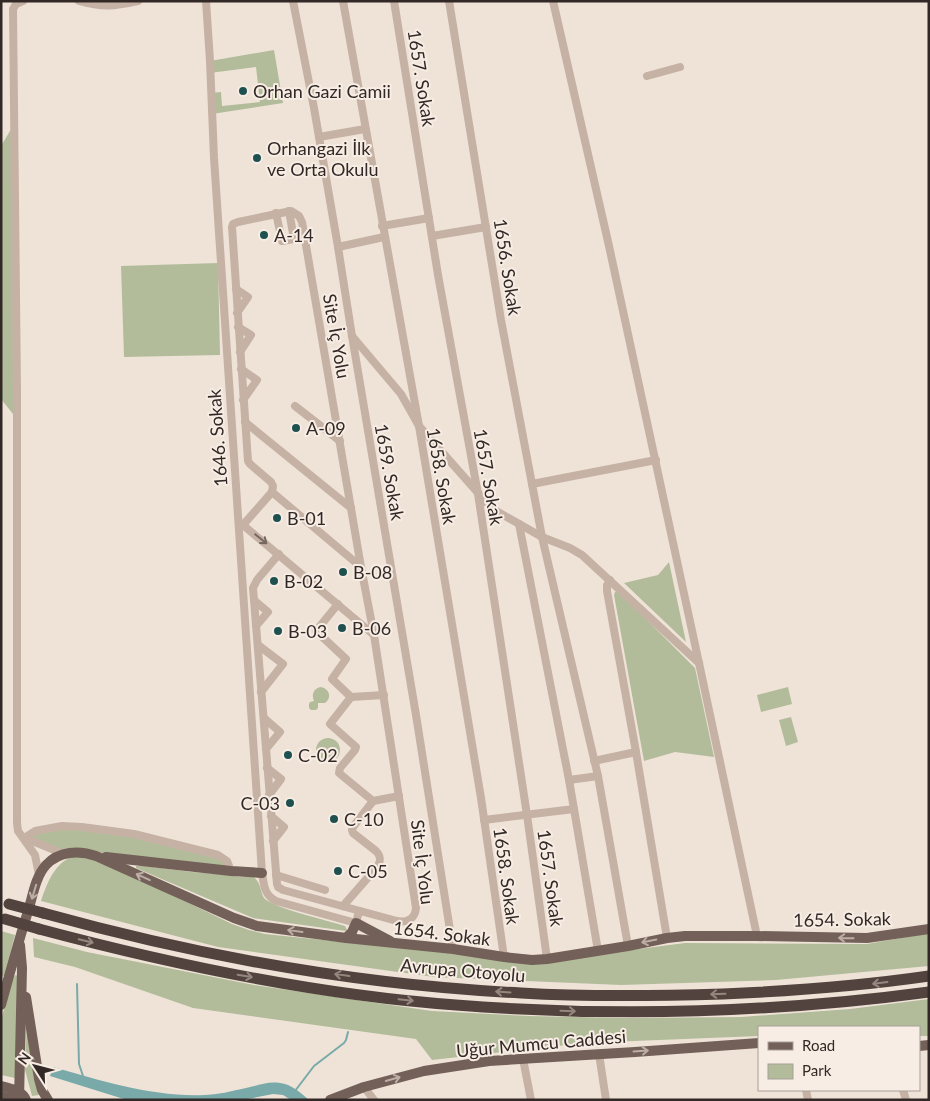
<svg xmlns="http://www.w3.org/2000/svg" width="930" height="1101" viewBox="0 0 930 1101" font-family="Lato,sans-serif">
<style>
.green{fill:#b3bc9a}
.water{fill:#79aaa9}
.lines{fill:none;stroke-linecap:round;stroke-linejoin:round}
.stream{stroke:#79aaa9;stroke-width:2}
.minor{stroke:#c6b2a5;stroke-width:8}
.major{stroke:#736058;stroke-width:10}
.highway{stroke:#53433e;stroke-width:11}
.highway-bridge{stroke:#53433e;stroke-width:11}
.oneway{stroke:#75675f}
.oneway2{stroke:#bcaea5}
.oneway3{stroke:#958780}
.poi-dot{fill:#1f5050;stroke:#f7ede4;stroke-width:2}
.labels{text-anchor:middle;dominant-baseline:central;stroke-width:4;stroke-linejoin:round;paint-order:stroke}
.street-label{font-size:18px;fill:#322926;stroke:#f7ede4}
.poi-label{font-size:18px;fill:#322926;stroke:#f7ede4;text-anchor:start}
</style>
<rect width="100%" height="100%" fill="#efe3d8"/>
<g class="green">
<polygon points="274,50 283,103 212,114 211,93 221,92 222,106 260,102 256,67 210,73 210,61"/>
<polygon points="13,126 17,419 1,399 1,146"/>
<polygon points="218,263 220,355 124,357 121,266"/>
<polygon points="669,562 686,642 624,583 658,575"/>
<polygon points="618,591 695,668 714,757 675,752 644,761 614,595 615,592"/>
<path d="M321,687C330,689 332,698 325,703H318V708L316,710H311L309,708V704L310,702L314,701C311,694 314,688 321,687Z"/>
<polygon points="788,687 792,704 761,712 757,695"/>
<polygon points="791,717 798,742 786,746 779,720"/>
<circle cx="328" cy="750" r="12"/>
<polygon points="82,827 219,855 231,871 68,853 24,838 35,831"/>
<path d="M81,855L133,876L232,924L249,930L265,934L536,962L685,943L867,944L929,933V966L776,980L621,985L434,977L218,947L41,901C48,880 57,857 81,855Z"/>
<path d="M136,866H145L192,872L230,875L239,877H254C262,885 260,892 264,898C273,908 330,921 345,926L347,930L346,931L253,918L136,868Z"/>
<polygon points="1,931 15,935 4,976 1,975"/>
<polygon points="33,938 87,952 254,985 432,1011 529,1016 624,1018 741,1017 850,1009 929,999 929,1036 919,1036 919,1027 759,1027 759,1036 585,1043 432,1060 416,1039 193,1008 75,967 34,957"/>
<polygon points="15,975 18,976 15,1078 1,1075 1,1020 12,981"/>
<polygon points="27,1019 39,1095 32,1096 25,1070"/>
</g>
<path class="water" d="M53,1067C103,1081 152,1097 204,1095C217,1095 232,1091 246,1088C257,1086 267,1081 280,1083C291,1084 301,1093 309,1100H291L283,1095L273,1094L243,1100H127L50,1076Z"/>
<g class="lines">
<g class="stream">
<polyline points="77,984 79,1064 83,1076"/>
<polyline points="295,1091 314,1066 344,1043 346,1040 348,1032"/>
</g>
<g class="minor">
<polyline points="23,1 16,4 13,9 17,390 17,823 18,831 35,855 39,875"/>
<path d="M79,1C104,8 114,6 138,1"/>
<path d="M206,1L210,61L214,158L262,873C264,885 264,895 276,901L356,923L359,911"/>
<polyline points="293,1 314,108 338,247 352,336 416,715 453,949"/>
<polyline points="343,1 419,426 481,798 504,957"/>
<polyline points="394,1 438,275 478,494 527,815 547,959"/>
<polyline points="449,1 501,320 542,537 598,776 569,780 574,809 484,820"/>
<polyline points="553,1 609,246 699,663 757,936"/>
<polyline points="647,76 680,67"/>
<polyline points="319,137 365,129"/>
<polyline points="276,213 282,241 294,239 289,211"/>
<polyline points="382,226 429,218"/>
<polyline points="432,236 486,227"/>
<polyline points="338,247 384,237"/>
<polyline points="236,289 248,297 237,313"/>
<polyline points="238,327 251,335 240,352"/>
<polyline points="352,336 401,394 419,426 487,503 498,512 542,537 570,548 582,555 699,663"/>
<polyline points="241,369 257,380 243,400"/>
<polyline points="295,406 340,441"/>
<polyline points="245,422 351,508"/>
<polyline points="532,484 656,460"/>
<path d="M272,492L273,486L271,482L250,464L248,461L232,227L233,224L238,222L291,211L299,216L302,222L361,567L374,635L416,908C415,919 407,923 397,921L283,890L278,887L277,884L253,588L257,580L279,554"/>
<polyline points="272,492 361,567"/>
<polyline points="519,524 569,780"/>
<polyline points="243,525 374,635"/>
<polyline points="243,525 272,492"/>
<polyline points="610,580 607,585 607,591 636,752 667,938"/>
<polyline points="255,601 268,612 256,626"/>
<path d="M338,604L316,631L346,659L332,679L351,697L330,724L356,747L355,750L340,768L339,773L373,801L353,827L352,830L353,833L376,851C381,856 381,860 378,866L343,906"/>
<polyline points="258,645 283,664 261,692"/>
<polyline points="351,697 384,695"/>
<polyline points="264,718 280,732 266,749"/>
<polyline points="594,761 636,752"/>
<polyline points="267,768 281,779 269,795"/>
<polyline points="598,776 628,946"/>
<polyline points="373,801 399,796"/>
<polyline points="574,809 598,951"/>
<polyline points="271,816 284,827 273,841"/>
<polyline points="24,838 35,831 62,826 82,827 134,834 218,855 227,861 231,871"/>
<polyline points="25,838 64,854"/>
<polyline points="276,875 325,890"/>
<polyline points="599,1054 606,1100"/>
<polyline points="523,1059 531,1100"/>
<polyline points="364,1087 374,1100"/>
<polyline points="806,1090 808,1100"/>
<polyline points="903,1090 906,1100"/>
</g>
<g class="major">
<polyline points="106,857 231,871 262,873"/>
<polyline points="346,938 352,932 356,923 390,941"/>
<polyline points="26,997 39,1079 42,1090 48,1100"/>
<path d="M1,1005C10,972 19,940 29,908C33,894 36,876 46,865C59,851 79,850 96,856L234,918L257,926L346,938L453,949L504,957L532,960L547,959L628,946L667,938L685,936H757L867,938L929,929"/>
<polyline points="919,1046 929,1045"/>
<path d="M1,1086C11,1089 22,1090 26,1100"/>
<polyline points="1,1096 16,1100"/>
<polyline points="19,1100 22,968 20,945"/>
<polyline points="330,1100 364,1087 424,1071 489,1061 635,1052 759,1043"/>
</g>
<g class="highway">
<path d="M43,913C198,956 359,985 521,993C588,997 656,996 723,994C792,991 860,986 929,976"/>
<path d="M39,929C174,965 316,995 456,1005C613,1017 772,1013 929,992"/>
</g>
<g class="highway-bridge">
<polyline points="9,904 43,913"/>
<polyline points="5,919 39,929"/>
</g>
</g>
<defs><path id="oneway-shaft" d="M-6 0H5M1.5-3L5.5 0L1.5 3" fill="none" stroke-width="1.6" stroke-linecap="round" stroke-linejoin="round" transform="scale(1.25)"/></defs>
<use class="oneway" href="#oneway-shaft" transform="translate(261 539) rotate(39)"/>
<g class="oneway2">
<use href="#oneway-shaft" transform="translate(143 877) rotate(-156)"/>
<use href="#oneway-shaft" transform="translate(34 892) rotate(107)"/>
<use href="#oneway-shaft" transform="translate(295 931) rotate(-172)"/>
<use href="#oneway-shaft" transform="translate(846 938) rotate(-179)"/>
<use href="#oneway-shaft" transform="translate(649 941) rotate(169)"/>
<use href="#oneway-shaft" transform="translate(641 1051) rotate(-4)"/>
<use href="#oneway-shaft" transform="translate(393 1079) rotate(-16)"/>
</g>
<g class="oneway3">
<use href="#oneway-shaft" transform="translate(86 941) rotate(14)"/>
<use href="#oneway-shaft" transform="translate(342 975) rotate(-172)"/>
<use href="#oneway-shaft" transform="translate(245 976) rotate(10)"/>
<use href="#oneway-shaft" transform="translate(880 983) rotate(173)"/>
<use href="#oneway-shaft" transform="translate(503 992) rotate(-176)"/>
<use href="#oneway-shaft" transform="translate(718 994) rotate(178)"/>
<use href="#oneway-shaft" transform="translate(406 1000) rotate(6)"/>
<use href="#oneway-shaft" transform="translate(568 1011) rotate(2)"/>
</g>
<g class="poi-dot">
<circle cx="243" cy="91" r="5"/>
<circle cx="257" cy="158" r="5"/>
<circle cx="264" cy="235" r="5"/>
<circle cx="296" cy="428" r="5"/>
<circle cx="277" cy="518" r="5"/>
<circle cx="343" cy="572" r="5"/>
<circle cx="274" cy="581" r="5"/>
<circle cx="342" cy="628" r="5"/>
<circle cx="278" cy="631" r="5"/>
<circle cx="288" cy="755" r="5"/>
<circle cx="290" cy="803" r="5"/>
<circle cx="334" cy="819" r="5"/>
<circle cx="338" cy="871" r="5"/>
</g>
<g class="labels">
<g class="street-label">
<text transform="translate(422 78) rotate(81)">1657. Sokak</text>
<text transform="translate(508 267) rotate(81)">1656. Sokak</text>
<text transform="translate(337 336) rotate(80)">Site İç Yolu</text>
<text transform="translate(217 438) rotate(-94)">1646. Sokak</text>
<text transform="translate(390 472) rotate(80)">1659. Sokak</text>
<text transform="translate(442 476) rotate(80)">1658. Sokak</text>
<text transform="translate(489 477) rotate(80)">1657. Sokak</text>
<text transform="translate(423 862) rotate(83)">Site İç Yolu</text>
<text transform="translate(507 876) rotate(82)">1658. Sokak</text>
<text transform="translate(551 878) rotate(82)">1657. Sokak</text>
<text transform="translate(842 919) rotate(-1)">1654. Sokak</text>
<text transform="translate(442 933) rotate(7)">1654. Sokak</text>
<text transform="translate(463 970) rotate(5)">Avrupa Otoyolu</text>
<text transform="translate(541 1043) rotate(-5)">Uğur Mumcu Caddesi</text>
</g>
<g class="poi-label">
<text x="253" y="91">Orhan Gazi Camii</text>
<text x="267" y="148">Orhangazi İlk<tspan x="267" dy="21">ve Orta Okulu</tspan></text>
<text x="274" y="235">A-14</text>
<text x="306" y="428">A-09</text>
<text x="287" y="518">B-01</text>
<text x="353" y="572">B-08</text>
<text x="284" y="581">B-02</text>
<text x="352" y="628">B-06</text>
<text x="288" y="631">B-03</text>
<text x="298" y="755">C-02</text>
<text x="280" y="803" text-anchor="end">C-03</text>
<text x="344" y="819">C-10</text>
<text x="348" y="871">C-05</text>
</g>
</g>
<rect width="930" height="1101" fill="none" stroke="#322926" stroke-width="5"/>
<rect x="758" y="1026" width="162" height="65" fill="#f7ede4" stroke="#a89f98"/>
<rect x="768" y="1042" width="25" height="8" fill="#736058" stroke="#a89f98"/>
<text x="802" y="1051" font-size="15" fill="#322926">Road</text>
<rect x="768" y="1064" width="25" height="15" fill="#b3bc9a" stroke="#a89f98"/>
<text x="802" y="1076" font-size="15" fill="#322926">Park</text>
<g transform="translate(35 1066) rotate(306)" stroke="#f7ede4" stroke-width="4" paint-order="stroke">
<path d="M0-4L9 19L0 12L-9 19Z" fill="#322926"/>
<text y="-8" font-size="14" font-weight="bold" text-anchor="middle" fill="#322926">N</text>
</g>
</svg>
